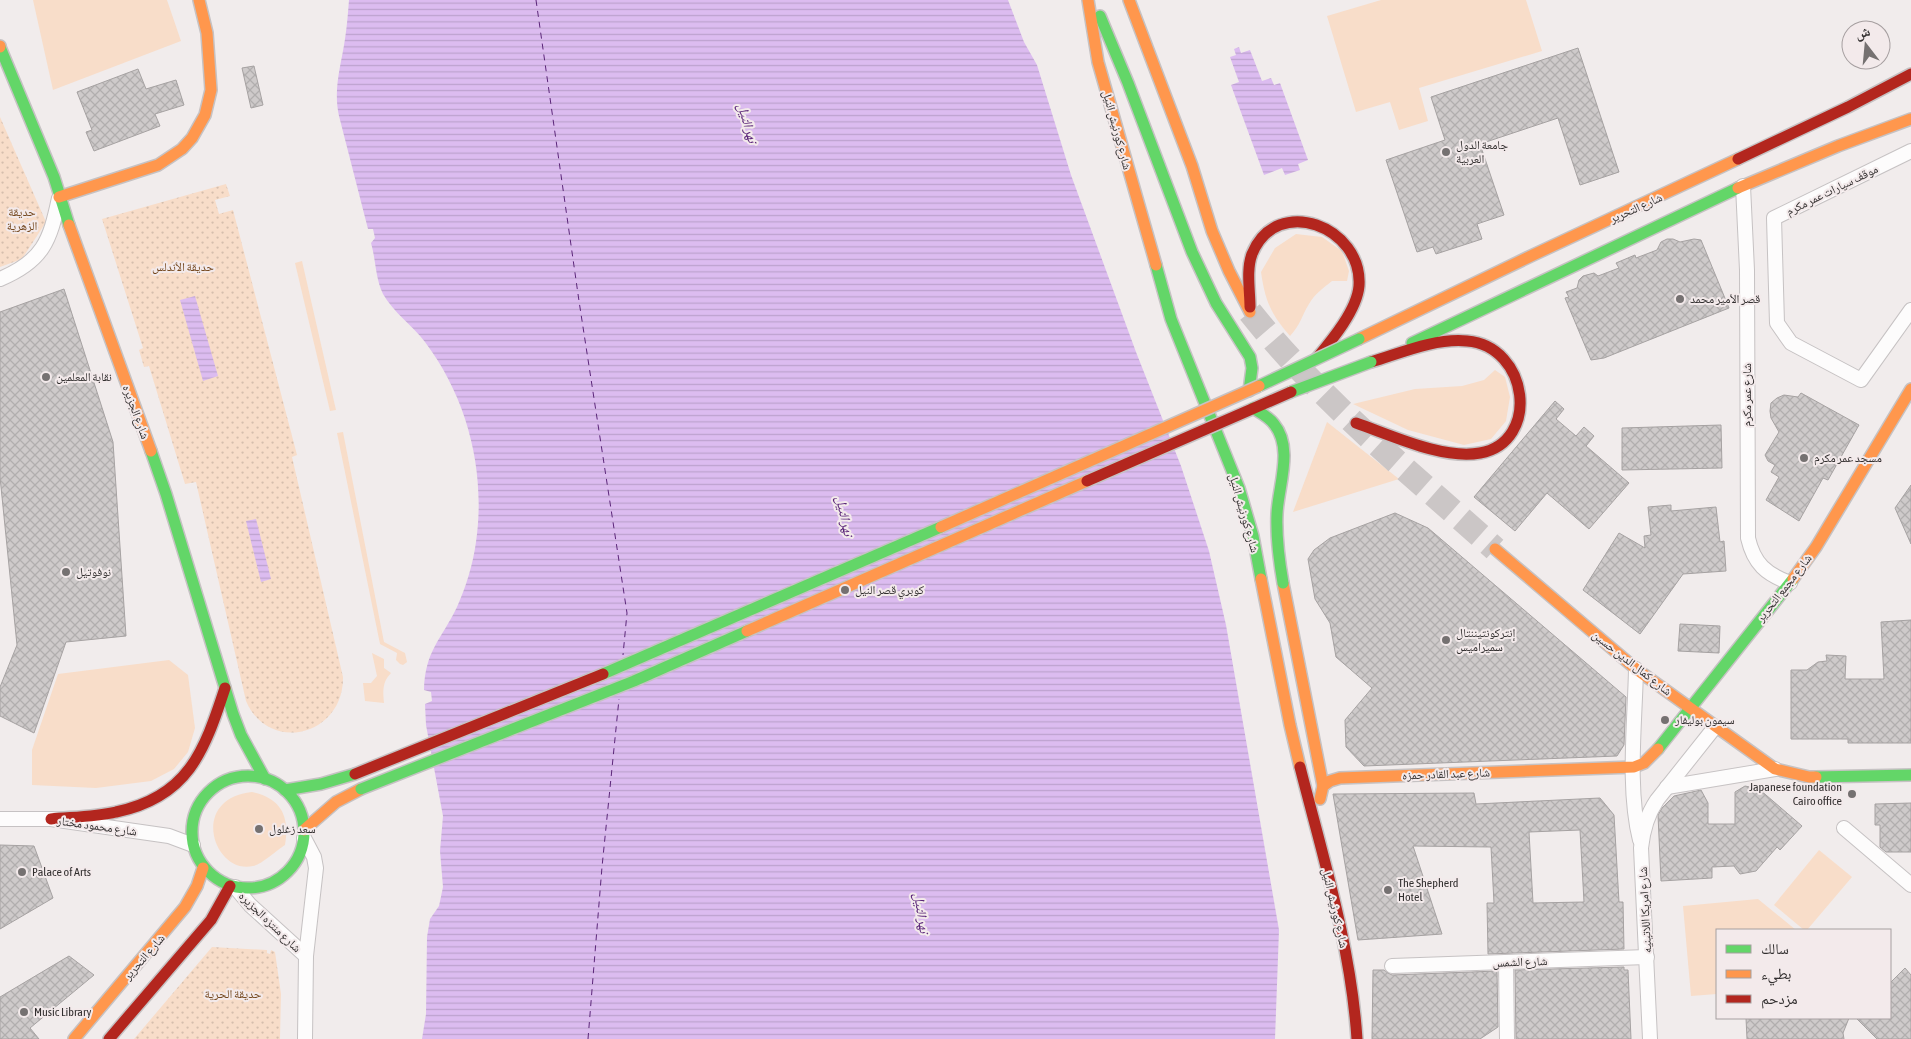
<svg xmlns="http://www.w3.org/2000/svg" width="1911" height="1039" viewBox="0 0 1911 1039" font-family="'Asap Condensed','Noto Naskh Arabic',sans-serif">
<style>
.green{fill:#f8ddc9}
.park{fill:url(#park-dots)}
.water{fill:url(#water-rules)}
.lines{fill:none;stroke-linecap:round;stroke-linejoin:round}
.ferry{stroke:#5b2679;stroke-width:1;stroke-dasharray:6 5;stroke-linecap:butt}
.building{fill:url(#building-cross-hatch);stroke:#a6a2a2;fill-rule:evenodd}
.highway-tunnel{stroke:#cbc6c6;stroke-width:25;stroke-dasharray:25 12;stroke-linecap:butt}
.street-casing{stroke:#c6c2c3;stroke-width:16}
.fast-casing{stroke:#c6c2c3;stroke-width:14}
.slow-casing{stroke:#c6c2c3;stroke-width:14}
.jam-casing{stroke:#c6c2c3;stroke-width:14}
.street{stroke:#fdfcfc;stroke-width:14}
.fast{stroke:#63d668;stroke-width:11}
.slow{stroke:#ff974d;stroke-width:11}
.jam{stroke:#b3261e;stroke-width:11}
.fast-bridge-casing{stroke:#c6c2c3;stroke-width:14;stroke-linecap:butt}
.slow-bridge-casing{stroke:#c6c2c3;stroke-width:14;stroke-linecap:butt}
.jam-bridge-casing{stroke:#c6c2c3;stroke-width:14;stroke-linecap:butt}
.fast-bridge{stroke:#63d668;stroke-width:11}
.slow-bridge{stroke:#ff974d;stroke-width:11}
.jam-bridge{stroke:#b3261e;stroke-width:11}
.poi-dot{fill:#757171;stroke:#f3eaeb;stroke-width:2}
.labels{text-anchor:middle;dominant-baseline:central;stroke-width:4;stroke-linejoin:round;paint-order:stroke}
.street-label{font-size:12px;fill:#322f2f;stroke:#f3eaeb}
.poi-label{font-size:12px;fill:#322f2f;stroke:#f3eaeb;text-anchor:start}
.park-label{font-size:12px;fill:#75481e;stroke:#f3eaeb}
.water-label{font-size:14px;font-style:italic;fill:#5b2679;stroke:#f3eaeb}
</style>
<defs>
<pattern id="park-dots" width="8" height="8" patternUnits="userSpaceOnUse" patternTransform="scale(1.25)"><rect width="8" height="8" fill="#f8ddc9"/><path d="M2 2h.1M6 6h.1" fill="none" stroke="#d5bead" stroke-width="1.8" stroke-linecap="round"/></pattern>
<pattern id="water-rules" width="6" height="5" patternUnits="userSpaceOnUse" patternTransform="scale(1.25)"><rect width="6" height="5" fill="#dcbcf0"/><path d="M0 2.5h6" fill="none" stroke="#bda2ce"/></pattern>
<pattern id="building-cross-hatch" width="8" height="8" patternUnits="userSpaceOnUse" patternTransform="scale(1.25)"><rect width="8" height="8" fill="#cecaca"/><path d="M0 0l8 8M0 8l8-8" fill="none" stroke="#b1aeae"/></pattern>
</defs>
<rect width="100%" height="100%" fill="#f1ecec"/>
<g class="green">
<polygon points="33,0 167,0 181,41 53,90"/>
<polygon points="1381,0 1526,0 1542,51 1419,88 1428,121 1399,130 1390,102 1356,112 1327,16"/>
<path d="M1296,234L1322,237L1342,251L1349,271L1347,281H1332C1323,288 1314,295 1309,304C1301,317 1301,324 1290,336C1271,314 1265,301 1261,272L1275,248Z"/>
<polygon points="302,261 336,410 330,411 295,263"/>
<polygon points="1495,370 1505,377 1510,397 1506,421 1491,439 1464,445 1408,430 1353,404 1415,389 1462,386 1484,380"/>
<polygon points="1327,422 1399,479 1293,512"/>
<polygon points="343,432 384,642 405,653 407,662 403,665 400,664 396,660 397,653 380,644 337,433"/>
<path d="M372,653L384,659V668L391,673C382,682 383,691 384,703L365,701L363,683H371L377,676Z"/>
<polygon points="169,660 188,675 195,728 188,752 174,769 151,781 96,788 32,785 32,750 58,674"/>
<path d="M252,792C281,798 290,816 285,845C277,850 261,865 253,866C214,875 188,799 252,792Z"/>
<polygon points="1819,850 1852,877 1807,930 1804,930 1774,905"/>
<polygon points="1758,899 1796,930 1717,930 1717,994 1691,996 1683,906"/>
</g>
<g class="park">
<polygon points="0,117 46,222 22,259 0,267"/>
<path d="M226,184L230,196L215,200L219,214L233,210L297,455L292,457L343,677C344,735 269,755 246,701L196,482L185,484L149,366L144,367L139,350L143,348L102,219Z"/>
<polygon points="212,947 267,950 267,953 270,954 271,950 275,952 281,994 280,1039 134,1039"/>
</g>
<g class="water">
<path d="M349,0H1008L1024,42L1037,65L1071,175L1136,352L1181,466L1209,551L1226,625L1279,930L1275,1039H422L426,1014L427,937L430,919L439,906L443,887L440,851L443,816L426,725L425,704L432,701L431,692L424,690C425,651 441,640 457,607C466,587 473,564 476,542C486,472 468,399 425,342C413,326 393,312 383,294C375,277 376,260 371,243L375,238L373,229H368L339,116C333,89 341,66 345,39C347,26 348,13 349,0Z"/>
<polygon points="1239,47 1241,53 1250,50 1262,81 1271,78 1274,85 1280,83 1308,160 1298,164 1300,170 1285,175 1282,168 1264,175 1231,85 1239,82 1230,57 1236,55 1234,49"/>
<polygon points="195,296 218,376 203,381 180,300"/>
<polygon points="256,519 271,579 261,582 246,521"/>
</g>
<g class="lines">
<g class="ferry">
<polyline points="536,0 579,301 627,613 623,655"/>
<polyline points="588,1039 602,867 619,699"/>
</g>
</g>
<g class="building">
<polygon points="1578,48 1619,172 1580,185 1558,118 1480,144 1504,215 1477,224 1482,239 1436,254 1433,247 1417,252 1386,160 1445,140 1431,97"/>
<polygon points="254,66 263,105 251,108 242,68"/>
<polygon points="138,69 146,89 176,80 184,105 155,114 160,126 94,151 86,132 92,130 77,92"/>
<polygon points="1667,239 1673,239 1680,242 1694,239 1701,240 1729,308 1604,358 1591,360 1565,298 1569,297 1566,292 1577,288 1579,280 1583,276 1594,273 1598,276 1619,268 1616,263 1635,255 1636,258 1657,250 1661,242"/>
<polygon points="64,289 113,442 126,636 66,642 34,733 0,716 0,687 17,645 0,477 0,312"/>
<polygon points="1801,393 1859,425 1828,480 1823,478 1799,521 1766,500 1779,477 1771,472 1775,465 1768,461 1765,455 1779,432 1771,418 1770,411 1771,403 1777,398 1784,395 1798,397"/>
<polygon points="1555,401 1564,409 1556,419 1576,436 1584,427 1594,436 1586,446 1629,483 1589,529 1547,493 1515,531 1474,497"/>
<polygon points="1721,425 1722,468 1622,470 1622,428"/>
<polygon points="1911,485 1911,544 1895,508"/>
<polygon points="1671,505 1671,511 1716,507 1720,542 1724,541 1726,571 1683,574 1640,634 1583,590 1619,533 1645,548 1644,536 1651,535 1648,507"/>
<polygon points="1395,513 1428,528 1626,697 1624,745 1617,756 1364,766 1346,747 1345,720 1372,688 1336,657 1330,623 1315,599 1308,559 1314,550 1330,538"/>
<polygon points="1911,620 1911,743 1848,743 1848,739 1791,739 1791,670 1807,670 1818,662 1827,661 1826,655 1846,656 1845,679 1884,679 1881,622"/>
<polygon points="1680,624 1720,626 1719,653 1678,651"/>
<polygon points="1745,786 1759,789 1802,826 1780,850 1777,847 1756,871 1740,874 1734,866 1712,867 1712,878 1661,881 1658,815 1662,808 1674,796 1701,790 1708,803 1708,824 1735,824 1735,792"/>
<path d="M1474,793L1476,804L1600,798L1614,815L1619,902H1623L1624,949L1488,954L1487,903H1494L1491,847L1413,846L1442,934L1358,940L1333,794ZM1580,830L1584,902L1533,903L1529,832Z"/>
<polygon points="1911,803 1911,852 1886,852 1880,847 1880,825 1875,825 1875,804"/>
<polygon points="0,845 34,846 53,898 0,929"/>
<polygon points="69,956 94,975 30,1028 39,1039 0,1039 0,997"/>
<polygon points="1624,967 1624,970 1628,970 1631,1039 1516,1039 1515,970"/>
<polygon points="1905,968 1911,975 1911,1039 1877,1039 1856,1018 1890,1018 1890,983"/>
<polygon points="1373,970 1384,970 1388,973 1392,975 1497,971 1498,1027 1480,1039 1372,1039"/>
<polygon points="1746,1018 1849,1018 1843,1033 1844,1039 1747,1039"/>
</g>
<g class="lines">
<path class="highway-tunnel" d="M1250,312C1321,401 1411,473 1495,549"/>
<defs>
<g id="street">
<polyline points="1911,151 1774,218 1777,323 1791,343 1861,380 1911,310"/>
<path d="M1743,186L1747,270L1748,538C1754,564 1766,574 1790,583"/>
<path d="M0,279C43,261 50,241 59,198"/>
<path d="M1636,669C1635,722 1627,788 1640,840"/>
<polyline points="1667,787 1775,769"/>
<polyline points="0,819 51,819 169,836 193,845"/>
<polyline points="1844,828 1911,885"/>
<polyline points="304,838 314,857 316,868 306,956 305,1039"/>
<polyline points="235,887 250,905 306,956"/>
<polyline points="1506,962 1507,1039"/>
<polyline points="1392,966 1647,957"/>
<path d="M1650,1039L1641,848C1643,829 1647,815 1657,800L1715,727"/>
</g>
<g id="fast">
<polyline points="1100,16 1128,83 1192,252 1216,303 1250,357 1252,368 1249,391"/>
<polyline points="0,47 54,177 69,225"/>
<polyline points="1156,265 1171,319 1239,488 1253,536 1261,579"/>
<polyline points="1412,343 1738,188"/>
<polyline points="151,451 166,494 233,714 241,735 265,779"/>
<polyline points="1658,749 1793,579"/>
<circle cx="248" cy="832" r="56"/>
<polyline points="1816,777 1911,775"/>
<polyline points="285,790 321,784 355,774"/>
</g>
<g id="slow">
<polyline points="1088,0 1098,62 1156,265"/>
<polyline points="1129,0 1192,166 1212,231 1229,271 1250,312"/>
<polyline points="0,46 0,47"/>
<polyline points="1738,188 1838,146 1911,119"/>
<polyline points="59,197 158,165 182,149 192,138 205,115 211,90 207,33 199,0"/>
<polyline points="69,225 151,451"/>
<polyline points="1359,339 1533,255 1738,159"/>
<polyline points="1495,549 1636,669 1775,769 1809,777 1816,777"/>
<polyline points="1261,579 1290,725 1300,767"/>
<polyline points="1793,579 1816,547 1911,389"/>
<polyline points="1283,583 1323,786"/>
<polyline points="1320,799 1323,786 1330,781 1340,778 1634,767 1644,763 1658,749"/>
<polyline points="304,830 336,802 361,789"/>
<polyline points="74,1039 185,907 197,886 203,868"/>
</g>
<g id="jam">
<polyline points="1738,159 1848,107 1911,74"/>
<path d="M1250,307C1250,291 1246,270 1252,254C1277,193 1363,227 1359,286C1357,310 1332,340 1317,358"/>
<path d="M1356,423C1391,435 1443,460 1480,453C1541,442 1529,346 1467,341C1434,338 1401,353 1371,362"/>
<path d="M1300,767C1323,857 1351,947 1357,1039"/>
<path d="M51,819C72,817 95,817 116,812C188,797 204,752 225,688"/>
<polyline points="109,1039 211,920 230,886"/>
</g>
</defs>
<use href="#street" class="street-casing"/>
<use href="#fast" class="fast-casing"/>
<use href="#slow" class="slow-casing"/>
<use href="#jam" class="jam-casing"/>
<use href="#street" class="street"/>
<use href="#fast" class="fast"/>
<use href="#slow" class="slow"/>
<use href="#jam" class="jam"/>
<defs>
<g id="fast-bridge">
<polyline points="1259,386 1359,339"/>
<polyline points="1291,392 1371,362"/>
<path d="M1253,408C1261,413 1269,417 1274,424C1294,448 1278,487 1277,514C1276,537 1279,560 1283,583"/>
<polyline points="603,674 941,527"/>
<polyline points="361,789 634,681 747,631"/>
</g>
<g id="slow-bridge">
<polyline points="941,527 1259,386"/>
<polyline points="747,631 1087,481"/>
</g>
<g id="jam-bridge">
<polyline points="1087,481 1291,392"/>
<polyline points="355,774 603,674"/>
</g>
</defs>
<use href="#fast-bridge" class="fast-bridge-casing"/>
<use href="#slow-bridge" class="slow-bridge-casing"/>
<use href="#jam-bridge" class="jam-bridge-casing"/>
<use href="#fast-bridge" class="fast-bridge"/>
<use href="#slow-bridge" class="slow-bridge"/>
<use href="#jam-bridge" class="jam-bridge"/>
</g>
<g class="poi-dot">
<circle cx="1446" cy="152" r="5"/>
<circle cx="1680" cy="299" r="5"/>
<circle cx="46" cy="377" r="5"/>
<circle cx="1804" cy="458" r="5"/>
<circle cx="66" cy="572" r="5"/>
<circle cx="845" cy="590" r="5"/>
<circle cx="1446" cy="640" r="5"/>
<circle cx="1665" cy="720" r="5"/>
<circle cx="1852" cy="794" r="5"/>
<circle cx="259" cy="829" r="5"/>
<circle cx="22" cy="872" r="5"/>
<circle cx="1388" cy="890" r="5"/>
<circle cx="24" cy="1012" r="5"/>
</g>
<g class="labels">
<g class="street-label">
<text transform="translate(1117 130) rotate(75)">شارع كورنيش النيل</text>
<text transform="translate(1832 190) rotate(-26)">موقف سيارات عمر مكرم</text>
<text transform="translate(1636 208) rotate(-24)">شارع التحرير</text>
<text transform="translate(1747 395) rotate(-90)">شارع عمر مكرم</text>
<text transform="translate(136 412) rotate(70)">شارع الجزيره</text>
<text transform="translate(1244 513) rotate(74)">شارع كورنيش النيل</text>
<text transform="translate(1784 588) rotate(-52)">شارع مجمع التحرير</text>
<text transform="translate(1632 663) rotate(38)">شارع كمال الدين حسين</text>
<text transform="translate(1446 774) rotate(-2)">شارع عبد القادر حمزه</text>
<text transform="translate(97 826) rotate(8)">شارع محمود مختار</text>
<text transform="translate(1335 908) rotate(77)">شارع كورنيش النيل</text>
<text transform="translate(1645 910) rotate(-93)">شارع امريكا اللاتينيه</text>
<text transform="translate(270 922) rotate(44)">شارع منتزه الجزيره</text>
<text transform="translate(144 957) rotate(-49)">شارع التحرير</text>
<text transform="translate(1520 962) rotate(-2)">شارع الشمس</text>
</g>
<g class="poi-label">
<text x="1456" y="145">جامعة الدول<tspan x="1456" dy="14">العربية</tspan></text>
<text x="1690" y="299">قصر الأمير محمد</text>
<text x="56" y="377">نقابة المعلمين</text>
<text x="1814" y="458">مسجد عمر مكرم</text>
<text x="76" y="572">نوفوتيل</text>
<text x="855" y="590">كوبري قصر النيل</text>
<text x="1456" y="633">إنتركونتيننتال<tspan x="1456" dy="14">سميراميس</tspan></text>
<text x="1675" y="720">سيمون بوليفار</text>
<text x="1842" y="787" text-anchor="end">Japanese foundation<tspan x="1842" dy="14">Cairo office</tspan></text>
<text x="269" y="829">سعد زغلول</text>
<text x="32" y="872">Palace of Arts</text>
<text x="1398" y="883">The Shepherd<tspan x="1398" dy="14">Hotel</tspan></text>
<text x="34" y="1012">Music Library</text>
</g>
<g class="park-label">
<text x="22" y="212">حديقة<tspan x="22" dy="14">الزهرية</tspan></text>
<text x="183" y="267">حديقة الأندلس</text>
<text x="233" y="994">حديقة الحرية</text>
</g>
<g class="water-label">
<text transform="translate(748 123) rotate(74)">نهر النيل</text>
<text transform="translate(845 516) rotate(78)">نهر النيل</text>
<text transform="translate(922 913) rotate(81)">نهر النيل</text>
</g>
</g>
<rect x="1716" y="929" width="175" height="90" fill="#f3eaeb" stroke="#a69fa0"/>
<rect x="1726" y="945" width="25" height="8" fill="#63d668" stroke="#a69fa0"/>
<text x="1761" y="954" font-size="15" fill="#322f2f">سالك</text>
<rect x="1726" y="970" width="25" height="8" fill="#ff974d" stroke="#a69fa0"/>
<text x="1761" y="979" font-size="15" fill="#322f2f">بطيء</text>
<rect x="1726" y="995" width="25" height="8" fill="#b3261e" stroke="#a69fa0"/>
<text x="1761" y="1004" font-size="15" fill="#322f2f">مزدحم</text>
<g transform="translate(1866 45) rotate(344)"><circle r="24" fill="#f3eaeb" stroke="#a69fa0"/>
<path d="M0-4L9 19L0 12L-9 19Z" fill="#757171"/>
<text y="-8" font-size="14" font-weight="bold" text-anchor="middle" fill="#322f2f">ش</text>
</g>
</svg>
